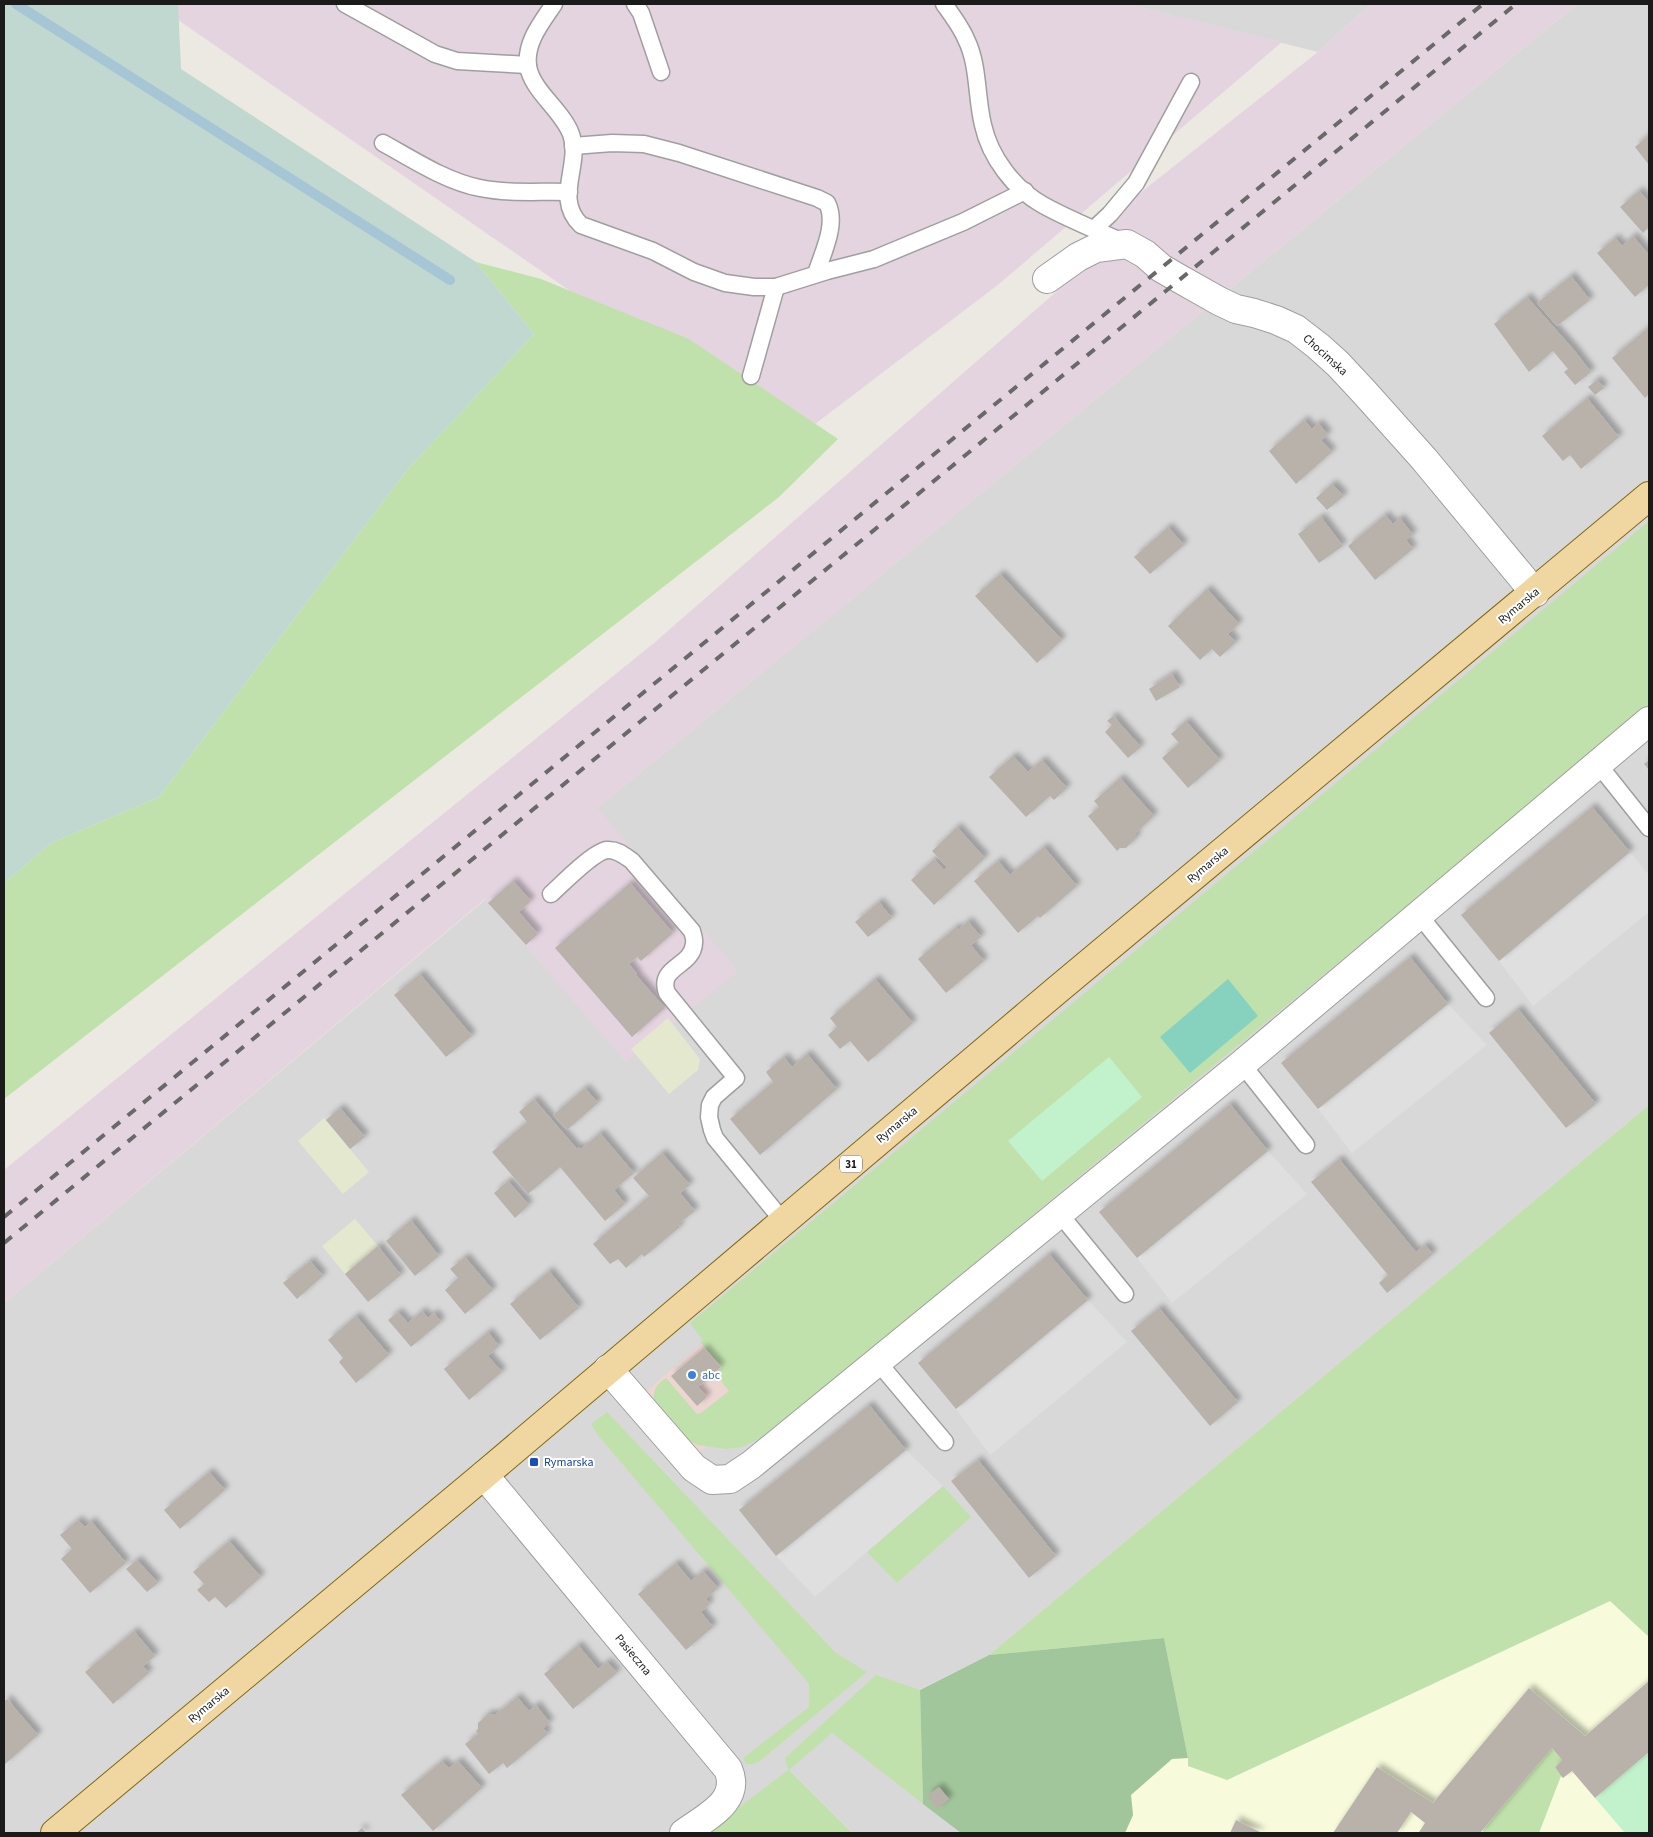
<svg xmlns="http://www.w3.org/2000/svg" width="1653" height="1837" viewBox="0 0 1653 1837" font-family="'Source Sans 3',sans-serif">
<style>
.residential{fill:#d9d8d8}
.commercial{fill:#ebd6d2}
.industrial{fill:#e4d4df}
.education{fill:#f7fbdb}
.farmland{fill:#e4e8ce}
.grass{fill:#c0e1ac}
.forest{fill:#a2c69b}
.wetland{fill:#c0d8cf}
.park{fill:#c2f2cb}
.pitch{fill:#87d2be}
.parking{fill:#dfdfdf}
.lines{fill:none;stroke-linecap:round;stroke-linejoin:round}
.stream{stroke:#a6c5d5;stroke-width:10}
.building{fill:#b8b2ab;filter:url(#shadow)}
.service-casing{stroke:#9f9f9f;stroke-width:19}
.minor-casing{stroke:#9f9f9f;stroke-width:30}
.primary-casing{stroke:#826910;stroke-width:30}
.service{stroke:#fff;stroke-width:16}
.minor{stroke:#fff;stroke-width:28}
.primary{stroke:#f0d7a1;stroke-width:28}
.rail{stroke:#696969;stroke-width:4;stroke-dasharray:10 10;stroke-linecap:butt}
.shop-dot{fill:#3f7fe0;stroke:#fff;stroke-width:2}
.transit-dot{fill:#1a4fb4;stroke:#fff;stroke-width:2}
.labels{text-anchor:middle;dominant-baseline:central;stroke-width:4;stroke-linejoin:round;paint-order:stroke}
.shield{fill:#fff;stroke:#5f5f5f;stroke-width:1}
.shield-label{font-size:11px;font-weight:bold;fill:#1b1b1b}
.street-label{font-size:12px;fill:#1b1b1b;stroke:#fff}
.shop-label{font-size:12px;fill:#366cbe;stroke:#fff;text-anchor:start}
.transit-label{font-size:12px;fill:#164399;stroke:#fff;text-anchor:start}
</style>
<defs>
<filter id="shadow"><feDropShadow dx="4.5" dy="-4.5" stdDeviation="2.5" flood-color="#0004"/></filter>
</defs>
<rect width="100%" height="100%" fill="#ebe9e1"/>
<g class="residential">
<polygon points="1126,4 1371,4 1318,52"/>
<polygon points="1577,4 1649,4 1649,1105 989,1655 833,1733 961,1833 852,1833 789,1770 705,1833 4,1833 4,1303 486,899"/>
</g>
<polygon class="commercial" points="708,1338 761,1401 695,1456 643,1394"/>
<g class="industrial">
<polygon points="158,4 1126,4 1282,42 999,284 790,443 158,6"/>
<polygon points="1371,4 1577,4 597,808 738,971 626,1062 485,899 4,1303 4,1170 654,643 1056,292 1125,205 1318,52"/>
</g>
<polygon class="education" points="1610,1601 1649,1637 1649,1833 1125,1833 1133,1815 1131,1795 1172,1759 1188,1758 1227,1780"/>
<g class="farmland">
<polygon points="668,1018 700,1059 698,1070 669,1094 631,1049"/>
<polygon points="324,1118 369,1172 343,1194 298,1141"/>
<polygon points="355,1219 378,1246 345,1274 322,1246"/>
</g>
<g class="grass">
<polygon points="476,262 541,279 689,339 838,439 779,497 4,1099 4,883 51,843 159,797 408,469 534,334"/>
<path d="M1649,521V706L765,1436L742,1447L726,1449L698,1445L684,1438L654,1401C653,1389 657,1384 666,1378L697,1414L701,1413L729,1391L715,1374L722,1367L700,1342L703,1340L690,1323Z"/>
<polygon points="1649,1105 1649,1637 1610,1601 1227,1780 1188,1766 1188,1758 1164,1638 989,1655"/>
<polygon points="607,1412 836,1653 867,1672 760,1761 753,1764 746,1764 743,1758 809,1707 809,1684 597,1434 591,1424"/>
<polygon points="943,1486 971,1517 897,1583 867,1552"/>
<polygon points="876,1675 920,1690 923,1804 832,1733 789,1770 852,1833 705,1833 788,1770 785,1758"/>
<polygon points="1552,1748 1562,1760 1555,1767 1561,1776 1539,1833 1485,1833 1482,1831"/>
</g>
<polygon class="forest" points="1164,1638 1188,1758 1172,1759 1131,1795 1133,1815 1125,1833 961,1833 923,1804 920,1690 989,1655"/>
<polygon class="wetland" points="4,4 178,4 181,69 476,262 534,334 408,469 159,797 51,843 4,883"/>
<g class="park">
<polygon points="1109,1057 1142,1097 1042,1181 1008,1141"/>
<polygon points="1649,1752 1649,1833 1625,1833 1595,1798"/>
</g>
<polygon class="pitch" points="1228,979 1258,1016 1190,1073 1160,1037"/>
<g class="parking">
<polygon points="1630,852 1649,875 1649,912 1533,1006 1499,961"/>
<polygon points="1448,1004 1487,1045 1352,1153 1318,1109"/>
<polygon points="1268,1151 1307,1194 1172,1303 1137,1258"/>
<polygon points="1088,1300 1127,1342 990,1455 956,1409"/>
<polygon points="906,1450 943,1486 815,1597 776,1556"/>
</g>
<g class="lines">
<polyline class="stream" points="16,4 450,280"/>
</g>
<g class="building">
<polygon points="1649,135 1649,165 1635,147"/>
<polygon points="1639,191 1649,202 1649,227 1643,233 1620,207"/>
<polygon points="1633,236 1649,255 1649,285 1635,297 1597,253 1615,238 1622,246"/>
<polygon points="1571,276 1590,300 1557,326 1537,303"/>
<polygon points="1527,297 1574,350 1591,372 1575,385 1564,372 1568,369 1553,351 1529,372 1494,324"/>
<polygon points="1649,327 1649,394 1645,398 1612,358"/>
<polygon points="1597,380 1604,388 1595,395 1588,387"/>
<polygon points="1587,398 1619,437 1581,469 1570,455 1563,461 1542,436"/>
<polygon points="1304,420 1312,429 1318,423 1328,435 1321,440 1332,452 1296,484 1269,451"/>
<polygon points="1332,484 1344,496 1327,510 1316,498"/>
<polygon points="1385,515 1393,524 1400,518 1413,535 1406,540 1413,549 1375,580 1348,546"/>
<polygon points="1321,517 1343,546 1319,563 1298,534"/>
<polygon points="1168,527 1184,545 1150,574 1134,557"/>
<polygon points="1000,574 1062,640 1037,663 975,596"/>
<polygon points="1207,589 1239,624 1228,634 1236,642 1220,657 1212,649 1200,660 1168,626"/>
<polygon points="1172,674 1180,687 1156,701 1149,689"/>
<polygon points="1113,716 1141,747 1128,758 1105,732 1112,725 1107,721"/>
<polygon points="1186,721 1220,760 1188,788 1162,758 1179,743 1171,734"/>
<polygon points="1013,756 1028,772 1042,760 1067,788 1054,800 1050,796 1026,817 989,777"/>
<polygon points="1649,760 1649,770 1644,764"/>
<polygon points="1120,778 1154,816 1136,833 1136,838 1126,848 1120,848 1117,851 1088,816 1099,807 1094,801"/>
<polygon points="1592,807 1630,852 1499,961 1461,915"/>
<polygon points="957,827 985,858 934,905 911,880 934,859 944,870 947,867 932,851"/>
<polygon points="1044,847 1077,886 1040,918 1038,916 1018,933 974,881 998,861 1010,875"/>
<polygon points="513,881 531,901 519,912 538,934 526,945 488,903"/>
<polygon points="630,883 673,933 641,961 637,957 629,964 637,974 636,975 665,1008 632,1037 555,948"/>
<polygon points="879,902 892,918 868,937 855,922"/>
<polygon points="968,921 981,937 971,945 984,961 946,993 918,959 956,927 958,930"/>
<polygon points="1410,957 1448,1004 1318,1109 1281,1063"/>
<polygon points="420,974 472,1036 446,1057 394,995"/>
<polygon points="875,979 913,1023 868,1062 850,1041 840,1049 828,1035 837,1027 830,1018"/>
<polygon points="1518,1009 1596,1104 1566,1128 1489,1033"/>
<polygon points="807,1054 837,1089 760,1155 730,1119 773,1082 766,1072 784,1057 792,1067"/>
<polygon points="585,1088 598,1103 567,1130 553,1115"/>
<polygon points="534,1099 577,1149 579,1147 581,1149 600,1133 634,1173 614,1190 625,1204 605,1221 560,1167 528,1194 492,1152 527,1122 519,1112"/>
<polygon points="1230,1104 1268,1151 1137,1258 1099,1212"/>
<polygon points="340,1108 365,1137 350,1149 326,1120"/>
<polygon points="662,1153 690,1185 680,1193 695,1211 678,1224 680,1227 644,1257 642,1254 626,1268 618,1259 610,1264 593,1244 649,1196 633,1178"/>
<polygon points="1339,1159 1416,1252 1425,1245 1433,1254 1387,1293 1379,1283 1388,1275 1311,1182"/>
<polygon points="508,1181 529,1205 515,1218 494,1193"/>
<polygon points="411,1220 439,1256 415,1276 386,1241"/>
<polygon points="378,1246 401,1275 368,1302 345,1274"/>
<polygon points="1049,1254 1088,1300 956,1409 918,1363"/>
<polygon points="465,1257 493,1290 465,1314 445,1290 458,1278 450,1269"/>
<polygon points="310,1261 323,1276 297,1299 283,1283"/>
<polygon points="549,1271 579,1308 540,1340 510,1304"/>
<polygon points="1159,1308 1238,1402 1210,1426 1131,1331"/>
<polygon points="422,1311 428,1318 434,1313 441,1322 411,1347 388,1320 398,1312 408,1323"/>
<polygon points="356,1316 389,1355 356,1383 339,1362 343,1358 328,1340"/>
<polygon points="488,1332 499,1346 488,1356 502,1372 469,1400 444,1369"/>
<polygon points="704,1348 721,1367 698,1387 707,1397 697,1406 671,1376"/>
<polygon points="869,1405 906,1450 776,1556 739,1510"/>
<polygon points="978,1460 1056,1556 1029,1578 951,1481"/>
<polygon points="209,1472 225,1490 180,1529 164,1510"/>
<polygon points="78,1520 85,1527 91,1521 126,1563 90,1593 61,1559 72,1549 60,1535"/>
<polygon points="229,1541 261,1577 226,1608 215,1597 209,1602 197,1590 204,1584 193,1572"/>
<polygon points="137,1560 158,1583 147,1592 126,1569"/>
<polygon points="676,1563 691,1581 703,1571 718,1588 706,1599 710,1604 701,1612 713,1627 686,1650 638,1594"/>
<polygon points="134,1631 155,1656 143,1666 149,1673 113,1704 85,1672"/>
<polygon points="578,1645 598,1669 607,1662 617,1673 573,1709 544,1674"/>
<polygon points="1649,1681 1649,1752 1595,1798 1572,1771 1563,1778 1561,1776 1555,1767 1562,1760 1552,1748 1480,1833 1420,1833 1419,1832 1425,1823 1411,1812 1397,1833 1333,1833 1377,1767 1433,1803 1529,1688 1585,1736"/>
<polygon points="517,1697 529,1711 536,1705 550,1723 543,1728 548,1734 507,1768 503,1763 489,1774 465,1744 478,1734 476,1731 478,1729 478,1723 488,1714 495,1715"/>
<polygon points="7,1699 38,1735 4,1765 4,1702"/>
<polygon points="442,1761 449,1768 458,1761 482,1788 433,1831 401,1795"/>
<polygon points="939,1787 949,1799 937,1809 927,1796"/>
<polygon points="1236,1820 1262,1833 1230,1833"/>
<polygon points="362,1828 366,1833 356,1833"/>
</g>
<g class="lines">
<defs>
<g id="service">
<polyline points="345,4 435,54 457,61 528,65"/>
<path d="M554,4C542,22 525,42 528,66C532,91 562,110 571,134C582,165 553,198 581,225L653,251L694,272L725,283L754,287H776L827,271L874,259L963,222L1025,191"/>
<polyline points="635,4 641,13 661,72"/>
<path d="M944,4C952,15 961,27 966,39C979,65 976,97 983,125C990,157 1014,189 1043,205C1068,219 1096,230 1123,242"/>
<path d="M383,143C412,159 447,182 480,188C509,194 539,191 569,192"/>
<path d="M573,146L612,143L644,144L679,153L817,198L827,203C838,224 822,254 816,274"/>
<polyline points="1094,229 1110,214 1136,183 1191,82"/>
<polyline points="751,376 776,287"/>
<polyline points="1598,764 1649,828"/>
<path d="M551,894C562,884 593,852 607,850C617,849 625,856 632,861L692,931C693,935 695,940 694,943C693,967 657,966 667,993L736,1078L714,1097L710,1105L709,1117L712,1130L715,1138L783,1221"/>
<polyline points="1419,915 1486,998"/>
<polyline points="1242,1064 1306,1145"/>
<polyline points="1059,1213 1125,1294"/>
<polyline points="877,1361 945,1442"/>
</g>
<g id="minor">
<polyline points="1047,279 1078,257 1096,248 1127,244 1145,254 1161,268 1180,279 1219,301 1236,309 1254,313 1276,320 1296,329 1318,346 1338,364 1365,393 1424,459 1535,593"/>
<polyline points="608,1369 694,1468 712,1480 730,1479 751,1465 1242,1064 1649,721"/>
<path d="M484,1475L728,1769C742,1801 706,1817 684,1833"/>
</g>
<polyline id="primary" points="55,1833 484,1475 1057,990 1649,496"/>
</defs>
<use href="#service" class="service-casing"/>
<use href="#minor" class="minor-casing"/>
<use href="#primary" class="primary-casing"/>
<use href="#service" class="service"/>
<use href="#minor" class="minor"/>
<use href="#primary" class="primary"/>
<g class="rail">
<polyline points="4,1217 1483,4"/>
<polyline points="4,1243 1516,4"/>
</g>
</g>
<circle class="shop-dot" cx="692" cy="1375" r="5"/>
<rect class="transit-dot" x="529" y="1457" width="10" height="10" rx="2.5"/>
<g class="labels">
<rect class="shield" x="840" y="1155.5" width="22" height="17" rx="4"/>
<g class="shield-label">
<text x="851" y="1164">31</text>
</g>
<g class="street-label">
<text transform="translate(1325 355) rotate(42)">Chocimska</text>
<text transform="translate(1519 606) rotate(-40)">Rymarska</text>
<text transform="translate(1208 865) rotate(-40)">Rymarska</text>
<text transform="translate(897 1125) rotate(-40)">Rymarska</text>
<text transform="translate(633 1655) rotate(50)">Pasieczna</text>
<text transform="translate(209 1705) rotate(-40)">Rymarska</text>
</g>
<g class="shop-label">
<text x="702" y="1375">abc</text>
</g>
<g class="transit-label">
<text x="544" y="1462">Rymarska</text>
</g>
</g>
<rect width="1653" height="1837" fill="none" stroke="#1b1b1b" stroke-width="10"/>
</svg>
